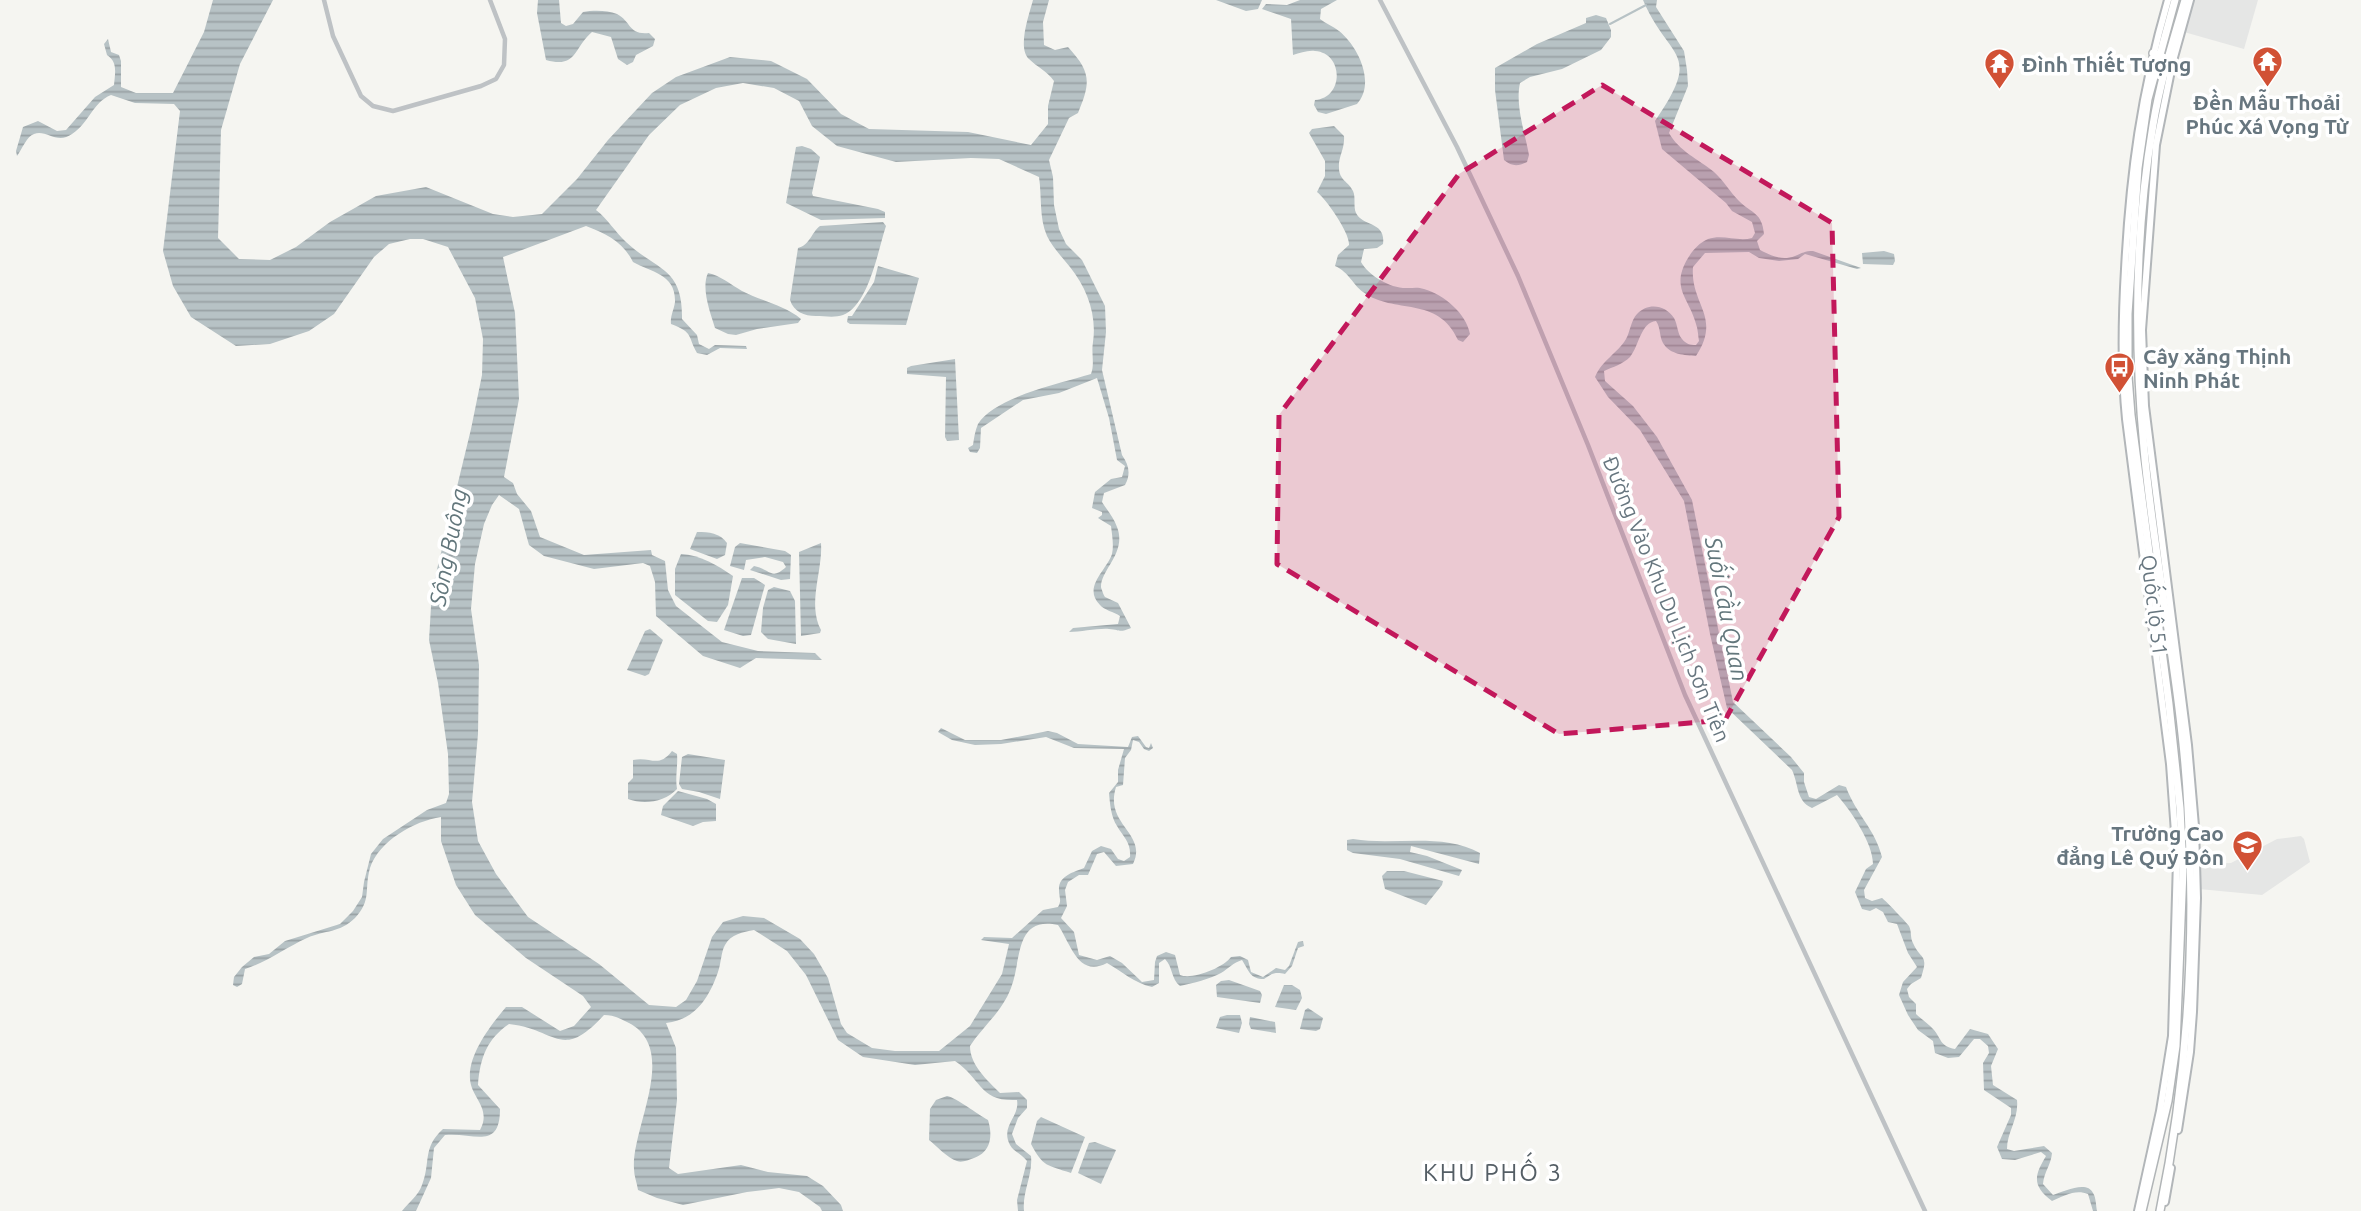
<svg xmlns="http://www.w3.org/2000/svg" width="2361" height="1211" viewBox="0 0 2361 1211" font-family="Ubuntu,sans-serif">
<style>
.built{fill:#e5e6e5}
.water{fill:url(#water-rules)}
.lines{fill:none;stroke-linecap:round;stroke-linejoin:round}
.stream{stroke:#b7c2c5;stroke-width:2}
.major-casing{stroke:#b2b6b9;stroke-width:10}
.highway-casing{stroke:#b1b5b7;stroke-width:10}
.minor{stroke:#bec2c5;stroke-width:4.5}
.major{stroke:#fff;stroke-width:6}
.highway{stroke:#fff;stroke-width:7}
.marked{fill:#c2185b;fill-opacity:0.2;stroke:#c2185b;stroke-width:5;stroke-dasharray:14 9;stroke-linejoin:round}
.labels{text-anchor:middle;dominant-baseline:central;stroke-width:7;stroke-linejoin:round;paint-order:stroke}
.poi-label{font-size:21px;font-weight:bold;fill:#67767f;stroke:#fff;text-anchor:start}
.street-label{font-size:21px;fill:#67767f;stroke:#fff}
.water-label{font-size:23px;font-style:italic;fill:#63777c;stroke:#fff}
.quarter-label{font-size:24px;letter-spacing:2px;fill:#545e65;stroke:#fff}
</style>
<defs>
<pattern id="water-rules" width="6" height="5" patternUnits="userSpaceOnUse" patternTransform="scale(1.75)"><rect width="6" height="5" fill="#b7c2c5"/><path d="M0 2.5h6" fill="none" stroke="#99a2a5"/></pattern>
</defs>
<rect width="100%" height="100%" fill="#f5f5f1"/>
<g class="built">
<polygon points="2193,0 2258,0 2244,49 2184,32"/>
<polygon points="2301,836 2304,839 2310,862 2262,895 2199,889 2199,864 2231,863 2277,839"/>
</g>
<g class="water">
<path d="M213,0H273L240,64L221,130L218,238L239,259L270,260L296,247L330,222L376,196L426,187L493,214L513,217L542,214L577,179L608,140L652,93L676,77L730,57L771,61L807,79L841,114L869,129L968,132L1031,145L1048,124V106L1054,81C1047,71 1037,67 1029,59C1017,48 1029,15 1033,0H1049L1043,22L1044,45L1055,50L1068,47C1091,72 1091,82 1078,113L1069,118L1049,160L1053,177L1054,205L1059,229L1066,244L1082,260L1105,306L1106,332L1102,370L1122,455C1129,465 1131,474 1125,485L1104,493L1102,502C1107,510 1114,518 1117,527C1127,553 1101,569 1101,587C1101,588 1104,596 1105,597L1118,603L1131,628C1119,633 1121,630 1109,629C1099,628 1081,632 1069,632L1073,628L1118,624L1120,616C1114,612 1104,610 1100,605C1082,587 1107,570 1112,554C1114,545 1112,535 1111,526L1098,518L1102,515V512L1092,508L1095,492L1111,479L1122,477L1125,466L1117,460L1109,418L1097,378L1059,393L1023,400L981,428L980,448L977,453L970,452L968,448L973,445C974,438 975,431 978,424C994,397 1062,383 1091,374C1095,363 1091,354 1093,342C1097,315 1087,288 1070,267C1062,257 1053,248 1047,236C1039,218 1042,197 1039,177L999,159L971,158L896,162L837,146L812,126L799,101L774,88L743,83L716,88L680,105L649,135L596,210C608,219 615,232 626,242C657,271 683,267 682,319L697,335L699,344L709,349L715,345L746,346L747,349L720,348L707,355L697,353C687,335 694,333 671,324C670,316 674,310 675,302C676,274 651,272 633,262C623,242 607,234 586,226L503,257L515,313L519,399L504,477L513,483L517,494L531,511L540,537L584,555L651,550L652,555L665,561L668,590L676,606L722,642L758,651L815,653L822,660L756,658L740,668L703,656L656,616L655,582L650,566L643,563L594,569L544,556L529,545L519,509L499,495L492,505L484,524L475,564L471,609L479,665L478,734L472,802L478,841L496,874L528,917L599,964L649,1005L676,1007L686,1000L697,981L712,937L723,922L743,916L764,918L800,939L814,954L828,978L841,1024L847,1033L872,1048L895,1051H939L970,1026L1002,974L1009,944L981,940L984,937L1012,938L1043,910L1058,907C1062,900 1059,898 1059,890C1058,876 1074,872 1084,868L1092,851L1101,846L1111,849L1118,859L1124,861L1130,857C1131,842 1124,838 1117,826C1111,817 1110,804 1109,793L1118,782V770L1124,749L1074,748L1046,737L1001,744L975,745L952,740L938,732L941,728L965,740H1001L1048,731L1057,733L1078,744L1128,747L1132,737L1138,736L1146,747L1149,748L1151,743L1153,748L1149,751L1144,749L1139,742L1133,740L1131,750L1125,758L1123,785L1116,787C1104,825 1148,833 1133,864L1116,866L1104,852L1097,854L1088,875H1079L1068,882L1065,890L1067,906L1061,918L1074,932L1079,955L1097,960L1110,956L1122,963L1142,982L1154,980L1155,962L1157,956L1166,952L1175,955L1180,975C1192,980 1223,968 1231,957L1240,956L1248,960L1251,972L1263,977L1276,968L1285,970L1289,966L1298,942L1303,941L1304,946L1298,948L1292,966L1285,974C1276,972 1272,973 1264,979C1250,979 1249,971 1242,960C1233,963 1229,968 1221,973C1209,979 1194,983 1180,986C1171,979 1173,967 1165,959L1159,963V983L1152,987C1134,983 1123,972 1107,963C1078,978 1071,944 1058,925C1014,916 1022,960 1011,988C1002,1012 983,1026 970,1046C970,1065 987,1080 1000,1093L1019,1092L1027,1100V1108L1018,1118L1012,1134L1016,1144L1031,1156C1033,1175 1022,1192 1024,1211H1018L1017,1200L1027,1161C1022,1154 1014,1152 1010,1145C1000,1126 1020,1117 1017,1100C979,1102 982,1079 955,1061L915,1065L863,1057L838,1040L806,975L787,951L754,930C743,932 731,934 725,945C721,952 721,964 718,972C709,998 695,1020 666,1023L676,1048L677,1100L669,1168L678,1174L741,1165L768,1172L807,1176L823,1186L841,1205L843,1211H822L820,1207L799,1192L779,1188L747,1192L683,1205L657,1198L638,1190C637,1183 634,1176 634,1169C631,1128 680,1050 629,1023C621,1019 614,1015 604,1015C561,1062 557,1029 509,1024C487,1039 480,1058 478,1085L500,1109C500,1151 473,1132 445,1135L434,1148L431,1178L416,1211H402C409,1202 418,1196 422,1185C431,1162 422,1148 443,1129L480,1130C492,1108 471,1098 470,1079C468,1054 491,1025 506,1007H522L560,1031L574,1026L591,1007L583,996L526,958L475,915L456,885L441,841V817C414,821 379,841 370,868C364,889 372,900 355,918C340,933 325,930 307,938C285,948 267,962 245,969L242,984L237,987L233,985L234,977L242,967L254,957L269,954L285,941L340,924L353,911L362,897L364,882L371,854L383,839L427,810L446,803L449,794L448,754L438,683L429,640L432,590L471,429L482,375L483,339L475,298L448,247L423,239H410L389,244L374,257L334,314L309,331L270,344L236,346L191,317L173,286L163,251L180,111L174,104L135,103L111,95C92,103 90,122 72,134C57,145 46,129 34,134C27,136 22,149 17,156L16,151L23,127L38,121L57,131L66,130L95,97L114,85C115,73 118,62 107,55L104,44L108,39L111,52L119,55L121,61V87L136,93H173L204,32Z"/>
<path d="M538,0H559L561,23L566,26L573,24L583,12C593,10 607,10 617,14C632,22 628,35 649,33L655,39L653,46L636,55L633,62L627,65L618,59L611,37L592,32C574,47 577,69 546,60L537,13Z"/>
<polygon points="1216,0 1262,0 1258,9 1246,11"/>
<path d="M1300,0H1337L1321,9L1320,19C1326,24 1333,26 1339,31C1358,46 1376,83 1357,104L1326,114L1318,112L1314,105L1315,100C1344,98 1344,53 1315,51C1308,50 1300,53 1293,55L1291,19L1262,9L1266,4L1287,5Z"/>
<path d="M1643,0H1657L1656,7L1684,51L1687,70L1688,86L1669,133C1679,151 1698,159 1714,172C1724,181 1730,192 1739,201C1752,214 1762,212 1764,234L1757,241L1760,250C1772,256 1782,261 1795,256C1802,253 1805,251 1813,251L1861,268L1857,269L1805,254L1798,259L1779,261L1759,258L1749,252L1705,253L1693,267C1690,305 1722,316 1696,356C1685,355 1670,355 1663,343C1659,336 1661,328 1656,321C1641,322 1639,346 1630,357C1623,364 1613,367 1604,371L1605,381L1633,406L1657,437L1692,500L1733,702L1791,757L1804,773V782L1809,797L1816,799L1839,785L1846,787C1856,814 1875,829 1882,857L1864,890L1865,898L1872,901L1882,898C1886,901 1906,922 1909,926C1912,932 1910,938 1913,943C1921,961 1929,953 1921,978L1911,984L1907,989L1909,997L1916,1004V1014C1921,1019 1929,1024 1934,1030C1942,1040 1940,1046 1955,1049L1970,1029L1988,1034L1998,1049L1991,1066L1993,1085L2017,1100C2019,1119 2007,1132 2007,1149L2014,1151L2044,1146L2052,1153C2051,1165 2044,1172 2043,1184L2053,1195C2063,1192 2087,1180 2093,1193C2096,1197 2096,1206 2097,1211H2093L2088,1194C2075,1189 2064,1196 2052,1201C2032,1186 2034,1176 2046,1156L2041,1152L2015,1160L2002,1159L1997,1147L2011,1115V1108L1984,1090L1983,1063L1989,1053L1988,1046L1980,1039H1974L1959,1057L1948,1058L1935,1053L1933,1041L1918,1030L1908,1015L1899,995L1903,982L1917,967L1908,953L1897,924L1888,922L1883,912L1876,908L1870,911L1862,909L1855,892L1866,869L1873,864C1873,843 1851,811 1837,795L1812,808C1796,801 1799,785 1792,770L1727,708L1710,634L1684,501L1640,430L1608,397L1595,377C1603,359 1617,354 1626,339C1630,332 1631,320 1637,314C1648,302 1666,305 1674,318C1678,325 1677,333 1682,339C1686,344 1690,345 1696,345L1699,341C1698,336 1698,329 1696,324C1689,298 1670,288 1688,258C1693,250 1699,243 1708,239C1723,234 1738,242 1752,238L1755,233L1752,222L1732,211L1726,203L1662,149L1655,121C1704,50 1669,61 1643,0Z"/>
<path d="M1596,15L1606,18L1611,30V37L1601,50L1562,69L1530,77L1520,83C1515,105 1525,133 1529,155L1527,162C1519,166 1512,167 1504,160L1495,90V68L1537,44L1586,23V18Z"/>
<path d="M1334,126L1344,136C1345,149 1338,157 1339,168C1339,180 1349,182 1353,191C1356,197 1353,206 1356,213C1363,227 1386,221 1383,244L1377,248L1364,249L1361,262C1369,276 1391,289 1408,288C1414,288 1418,287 1424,289C1444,295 1466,313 1470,334L1463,342L1458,340C1438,295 1394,315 1363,292C1352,284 1350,273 1335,266L1338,255L1349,245C1350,233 1326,199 1317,192L1325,176V161L1309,133L1312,129Z"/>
<polygon points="802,146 811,149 820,157 812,193 813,196 878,209 885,212 885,218 821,220 786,203 796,147"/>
<path d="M883,222L886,226C878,250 869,305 843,315C835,318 824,316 816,316C804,316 794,312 790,300L798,248C810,245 811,233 820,226Z"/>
<polygon points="1884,251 1894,254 1895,261 1893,265 1863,264 1862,253"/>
<polygon points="878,266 919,278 906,325 850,324 847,322 848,316 852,316 874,282"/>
<path d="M708,273C721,276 730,284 742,291C761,301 784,305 801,319L798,323L757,329L736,335L728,334L715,328C710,312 701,288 708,273Z"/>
<polygon points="955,359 959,440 947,441 945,437 946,377 907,374 907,368 911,366"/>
<path d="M697,532C709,532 720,533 727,543L725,555L717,559L690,549Z"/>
<path d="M740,543L785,551L791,555L790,579L781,580L750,570L754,566C770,569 771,581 786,567L783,562L765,557L746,560L744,570L730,566L735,547Z"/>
<path d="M821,543C823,571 807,603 821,630L820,633L801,636L799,552Z"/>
<path d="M681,554C700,555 717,565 733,576L728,605L717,622L708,621L675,595V569Z"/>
<polygon points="742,578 754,578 765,585 751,635 743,636 724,630"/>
<polygon points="774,587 790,591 795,601 796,644 768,639 761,632 763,608 768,590"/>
<polygon points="650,629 663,640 649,674 645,676 627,670 645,631"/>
<path d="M672,751L677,754C678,766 675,777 677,789C665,802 644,805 628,799V783L633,778V760C651,756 658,769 672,751Z"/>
<polygon points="688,754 725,760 720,799 699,792 682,789 679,784 682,757"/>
<polygon points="678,791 707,799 716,804 716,821 703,822 693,826 661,815 663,806"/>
<path d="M1353,839C1394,846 1442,832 1480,853L1479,864L1411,846L1410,852L1427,856L1462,870L1459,876L1400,859L1353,853L1347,850V840Z"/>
<polygon points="1387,871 1404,871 1443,881 1442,885 1426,905 1385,889 1382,876"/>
<polygon points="1229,980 1260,991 1262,995 1260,1003 1217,997 1216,985 1221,981"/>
<polygon points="1284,985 1292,985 1300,990 1302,998 1296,1010 1275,1007"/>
<polygon points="1308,1008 1323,1018 1320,1029 1316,1031 1300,1029 1305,1010"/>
<polygon points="1227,1015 1240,1015 1242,1023 1239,1033 1216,1028 1220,1017"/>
<polygon points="1250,1017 1275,1022 1276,1033 1251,1029 1249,1024"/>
<path d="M947,1096C957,1098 977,1114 988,1120C993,1136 991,1152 974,1158C968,1160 962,1163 957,1161C947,1158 937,1146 929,1140L930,1109L936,1100Z"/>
<path d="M1041,1117L1085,1137L1071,1173C1047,1165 1043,1167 1031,1144L1037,1121Z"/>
<polygon points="1095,1142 1116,1150 1101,1184 1078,1173 1089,1143"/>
</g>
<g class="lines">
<polyline class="stream" points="1610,24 1646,5"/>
<defs>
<g id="major">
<polyline points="2178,1130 2190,1052 2193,1012 2197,898 2195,826 2188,745 2145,406 2142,330 2156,145 2173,61 2190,0"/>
<polyline points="2165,1202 2171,1168"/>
<path d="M2138,1211L2160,1111L2172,1036L2177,860L2170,764L2126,419C2121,369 2122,319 2125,269C2130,173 2141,93 2168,0"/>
</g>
<g id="highway">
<polyline points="2153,53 2173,61"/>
<polyline points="2142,1211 2168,1101 2176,1046 2183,870 2180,808 2169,704 2131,415 2128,376 2128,314 2138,168 2148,99 2175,0"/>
<path d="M2160,1211C2187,1080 2196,942 2188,808C2182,688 2155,569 2144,449C2134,342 2135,231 2153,125C2160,82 2173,41 2185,0"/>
</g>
</defs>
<use href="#major" class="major-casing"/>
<use href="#highway" class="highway-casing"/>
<g class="minor">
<polyline points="324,0 333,36 361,96 373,106 393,111 481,86 496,79 504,65 505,39 490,0"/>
<polyline points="1380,0 1457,147 1518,276 1588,445 1685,695 1925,1211"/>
</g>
<use href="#major" class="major"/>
<use href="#highway" class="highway"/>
</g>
<path class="marked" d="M1602,85L1832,223L1839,517L1725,720L1559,734L1277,564L1279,415L1459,174Z"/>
<defs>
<symbol id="temple-pin" viewBox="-11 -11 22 30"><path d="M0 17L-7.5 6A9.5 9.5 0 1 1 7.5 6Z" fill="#d15135" stroke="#fff"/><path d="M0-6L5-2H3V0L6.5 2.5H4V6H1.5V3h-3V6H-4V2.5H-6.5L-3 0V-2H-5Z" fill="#fff"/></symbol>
<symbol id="bus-pin" viewBox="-11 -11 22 30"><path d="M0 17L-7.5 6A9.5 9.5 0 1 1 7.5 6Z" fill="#d15135" stroke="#fff"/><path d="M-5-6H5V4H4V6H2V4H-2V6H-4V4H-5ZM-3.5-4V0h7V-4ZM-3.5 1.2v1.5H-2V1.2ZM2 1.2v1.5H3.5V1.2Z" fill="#fff"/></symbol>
<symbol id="university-pin" viewBox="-11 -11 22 30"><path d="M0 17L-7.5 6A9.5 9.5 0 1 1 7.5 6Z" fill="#d15135" stroke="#fff"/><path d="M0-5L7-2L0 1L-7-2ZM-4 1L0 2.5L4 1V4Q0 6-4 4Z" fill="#fff"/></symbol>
</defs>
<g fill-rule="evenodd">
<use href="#temple-pin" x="2250" y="44" width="35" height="47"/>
<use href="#temple-pin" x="1982" y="46" width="35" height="47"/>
<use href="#bus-pin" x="2102" y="350" width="35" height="47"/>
<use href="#university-pin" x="2230" y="828" width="35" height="47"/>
</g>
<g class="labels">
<g class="poi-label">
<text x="2022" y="64">Đình Thiết Tượng</text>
<text x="2267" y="102" text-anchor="middle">Đền Mẫu Thoải<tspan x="2267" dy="24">Phúc Xá Vọng Từ</tspan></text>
<text x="2143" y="356">Cây xăng Thịnh<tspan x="2143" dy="24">Ninh Phát</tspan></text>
<text x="2224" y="833" text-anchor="end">Trường Cao<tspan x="2224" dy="24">đẳng Lê Quý Đôn</tspan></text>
</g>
<g class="street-label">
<text transform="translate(1667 599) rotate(68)">Đường Vào Khu Du Lịch Sơn Tiên</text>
<text transform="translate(2155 605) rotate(83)">Quốc lộ 51</text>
</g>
<g class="water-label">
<text transform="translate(448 547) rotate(-79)">Sông Buông</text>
<text transform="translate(1727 609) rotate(79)">Suối Cầu Quan</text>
</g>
<g class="quarter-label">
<text x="1493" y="1172">KHU PHỐ 3</text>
</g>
</g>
</svg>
